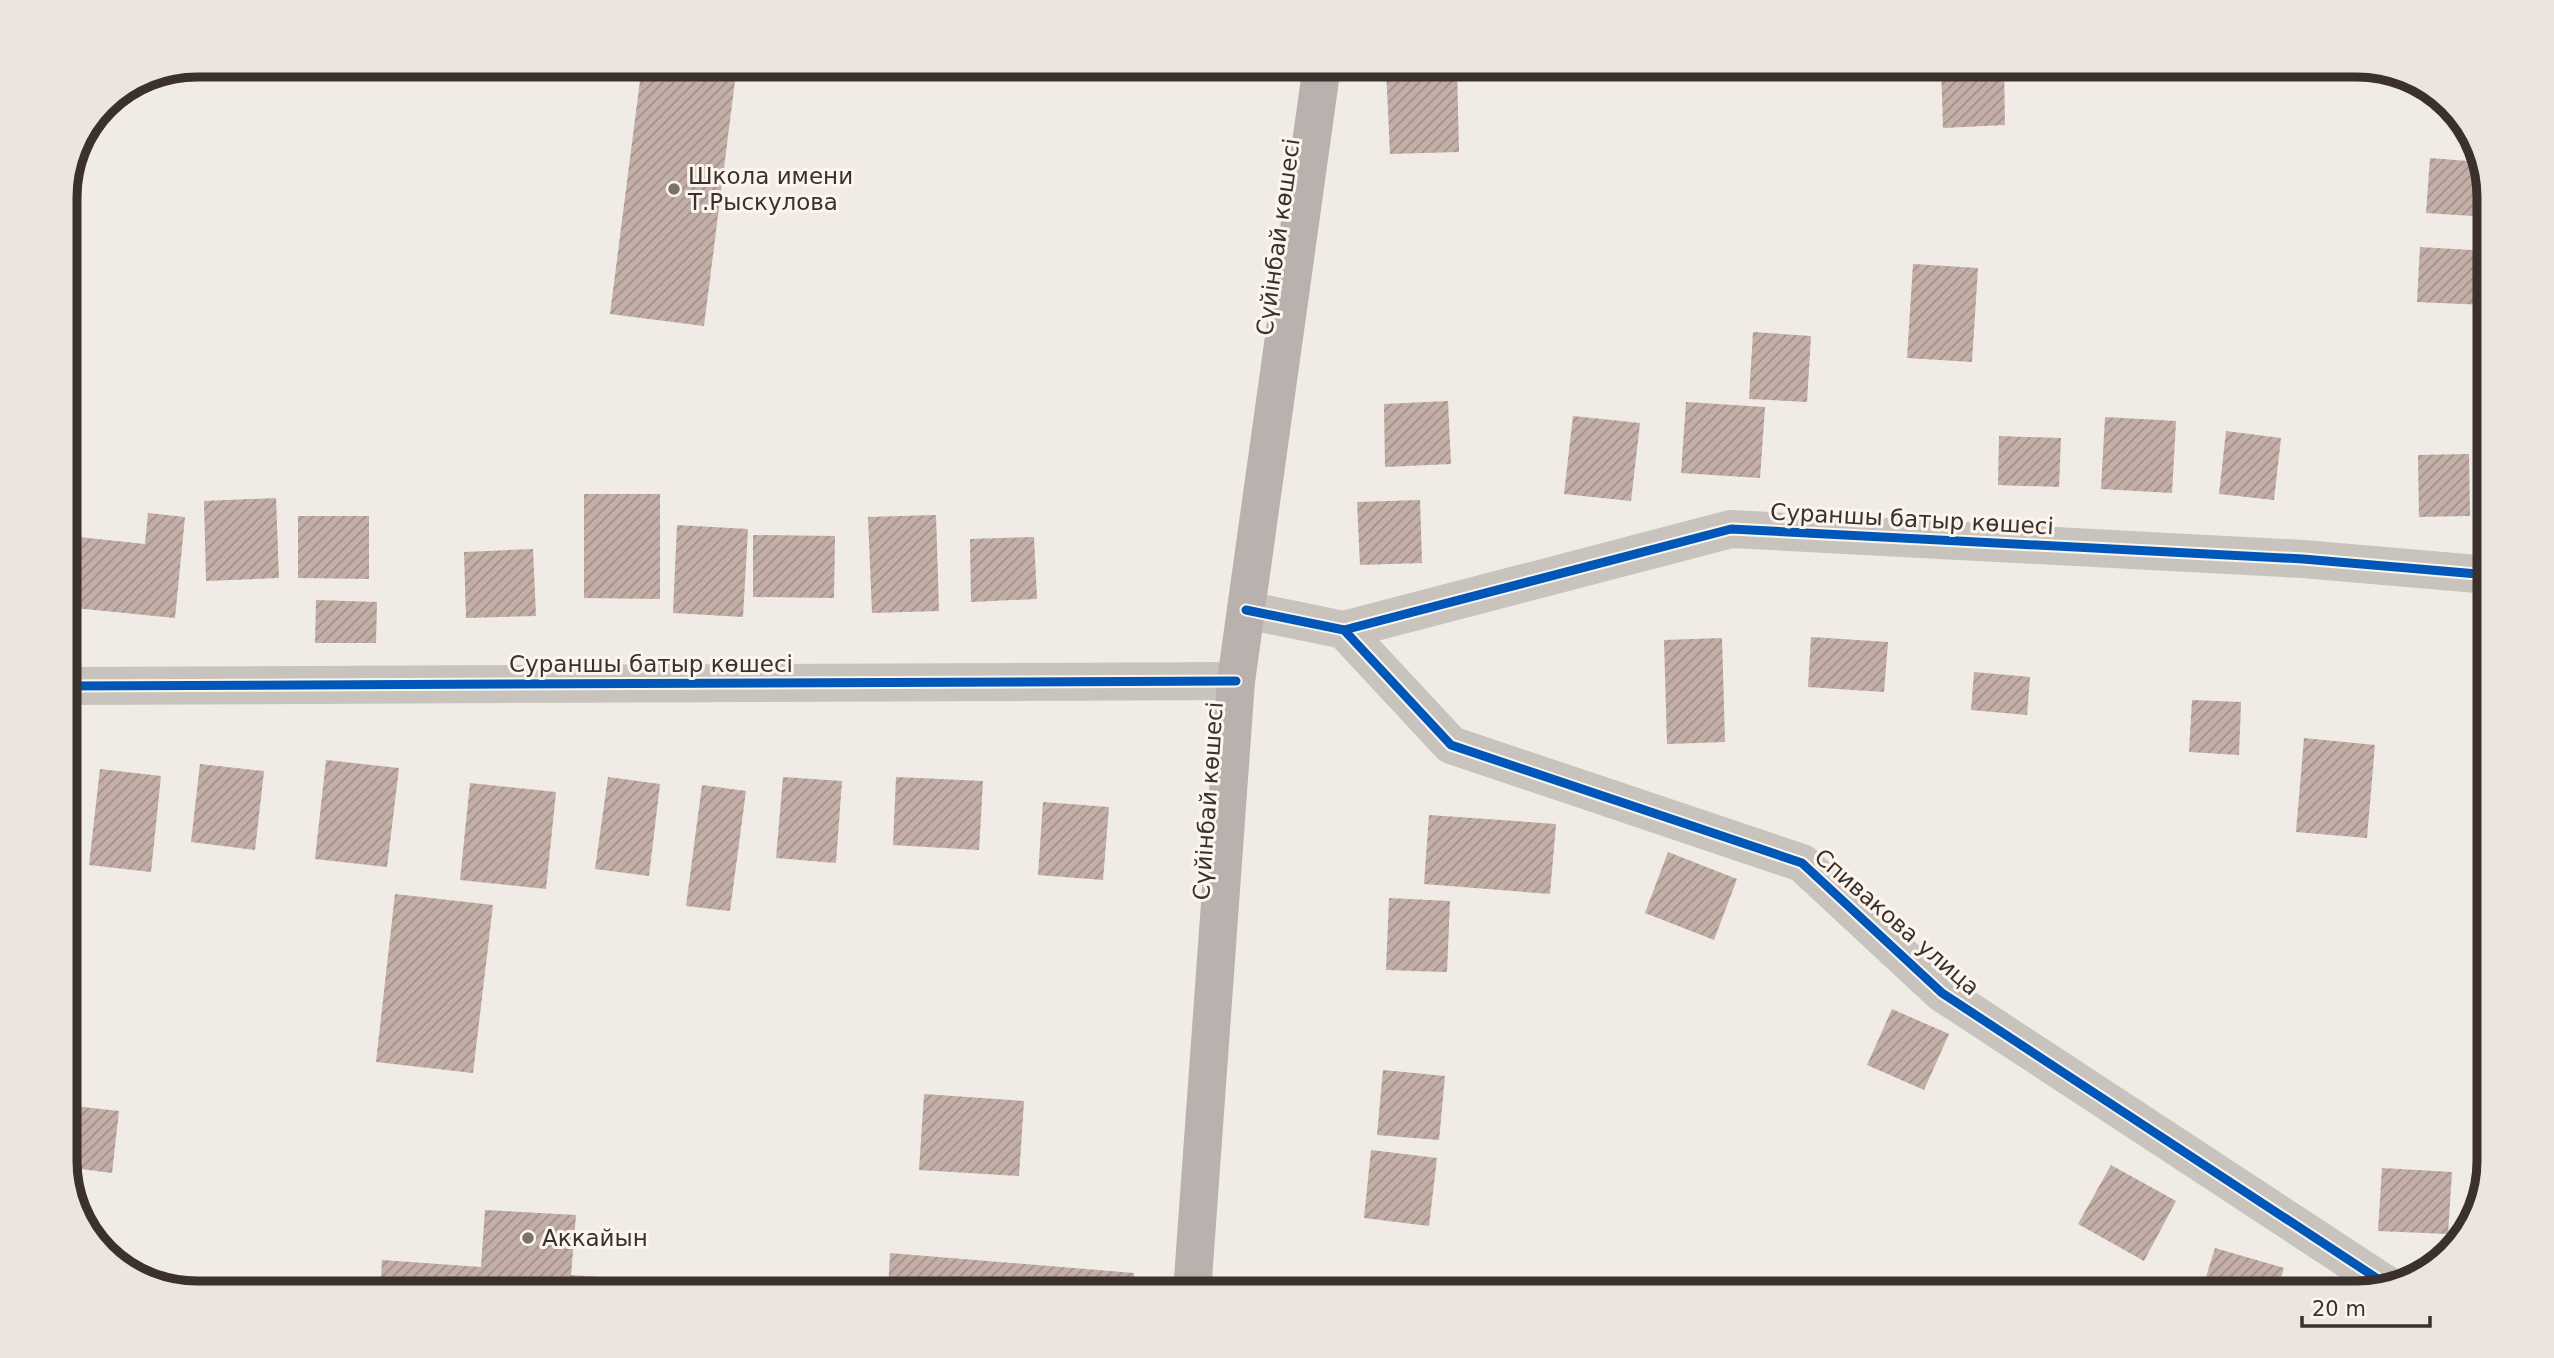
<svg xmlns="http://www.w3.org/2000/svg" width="2554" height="1358" viewBox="0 0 2554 1358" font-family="'DejaVu Sans',sans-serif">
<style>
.building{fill:url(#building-hatch)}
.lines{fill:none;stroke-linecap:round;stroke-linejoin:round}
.street{stroke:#c9c3be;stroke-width:38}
.primary{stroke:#b8b1ad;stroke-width:38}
.cycleway-casing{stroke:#fbf5ee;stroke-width:13}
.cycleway{stroke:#0057b8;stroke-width:9}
.poi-dot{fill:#7a716c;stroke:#fbf5ee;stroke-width:2.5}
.labels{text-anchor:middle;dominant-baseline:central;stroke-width:6;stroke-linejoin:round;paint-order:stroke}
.poi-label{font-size:23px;fill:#3b302b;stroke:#fbf5ee;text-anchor:start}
.street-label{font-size:23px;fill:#3b302b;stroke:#fbf5ee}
.rim{fill:none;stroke:#3b302b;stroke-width:9}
</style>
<defs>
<pattern id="building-hatch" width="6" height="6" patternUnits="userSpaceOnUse" patternTransform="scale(1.75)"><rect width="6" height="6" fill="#c3afa7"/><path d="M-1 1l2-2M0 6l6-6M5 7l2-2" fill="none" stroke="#a08f88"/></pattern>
</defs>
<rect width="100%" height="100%" fill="#f0ebe5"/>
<g class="building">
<polygon points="642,65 737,65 704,326 610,314"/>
<polygon points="1941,65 2004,65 2005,125 1943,128"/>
<polygon points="1457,66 1459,152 1390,154 1386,69"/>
<polygon points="2430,158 2480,162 2489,189 2489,217 2426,213"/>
<polygon points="2420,247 2488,251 2486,305 2417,302"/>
<polygon points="1913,264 1978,268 1972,362 1907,358"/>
<polygon points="1753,332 1811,336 1807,402 1749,399"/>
<polygon points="1448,401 1451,464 1385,467 1384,404"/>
<polygon points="1686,402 1765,407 1760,478 1681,473"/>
<polygon points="1573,416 1640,423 1631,501 1564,494"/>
<polygon points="2105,417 2176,421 2172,493 2101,489"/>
<polygon points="2226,431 2281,438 2274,500 2219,494"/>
<polygon points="1999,436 2061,438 2059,487 1998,485"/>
<polygon points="2469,454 2470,516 2419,517 2418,455"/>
<polygon points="584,494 660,494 660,599 584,598"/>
<polygon points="276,498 279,578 206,581 204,501"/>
<polygon points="1420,500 1422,563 1360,565 1357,502"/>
<polygon points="148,513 185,517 175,618 65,607 69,536 145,544"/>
<polygon points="936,515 939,611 872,613 868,517"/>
<polygon points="298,516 369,516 369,579 298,578"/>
<polygon points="677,525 748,529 743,617 673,613"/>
<polygon points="753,535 835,536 834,598 753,597"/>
<polygon points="1034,537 1037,599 971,602 970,539"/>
<polygon points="533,549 536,616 466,618 464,552"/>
<polygon points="316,600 377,602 376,643 315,643"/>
<polygon points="1811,637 1888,642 1884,692 1808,687"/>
<polygon points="1722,638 1725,742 1667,744 1664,640"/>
<polygon points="1974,672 2030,677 2027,715 1971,710"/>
<polygon points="2192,700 2241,702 2239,755 2189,752"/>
<polygon points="2304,738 2375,745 2367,838 2296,832"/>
<polygon points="326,760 399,768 387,867 315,859"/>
<polygon points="200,764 264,771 255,850 191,842"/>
<polygon points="100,769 161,776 151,872 89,865"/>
<polygon points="608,777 660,784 649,876 595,869"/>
<polygon points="783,777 842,781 836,863 776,858"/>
<polygon points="896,777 983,781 979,850 893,845"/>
<polygon points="470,783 556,792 546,889 460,880"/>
<polygon points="702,785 746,791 730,911 686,906"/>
<polygon points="1043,802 1109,807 1103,880 1038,875"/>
<polygon points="1429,815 1556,824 1550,894 1424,884"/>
<polygon points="1668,852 1737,879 1714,940 1645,913"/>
<polygon points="395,894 493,905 473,1073 376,1062"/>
<polygon points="1389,898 1450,901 1447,972 1386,970"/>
<polygon points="1892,1009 1949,1034 1924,1090 1867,1065"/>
<polygon points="1383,1070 1445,1076 1439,1140 1377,1135"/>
<polygon points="924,1094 1024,1101 1019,1176 919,1170"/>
<polygon points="65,1105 119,1111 112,1173 65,1167"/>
<polygon points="1371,1150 1437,1158 1429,1226 1364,1218"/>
<polygon points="2111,1165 2176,1201 2144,1261 2078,1224"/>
<polygon points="2382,1168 2452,1172 2448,1234 2378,1231"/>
<polygon points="485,1210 576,1215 571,1275 659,1281 658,1293 380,1293 382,1260 481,1267"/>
<polygon points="2215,1248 2284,1268 2276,1293 2201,1293"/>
<polygon points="890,1253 1134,1273 1133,1293 888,1293"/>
</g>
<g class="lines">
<g class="street">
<polyline points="1246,610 1344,630 1451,745 1802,863 1942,993 2387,1285"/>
<polyline points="1344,630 1731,529 2303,559 2489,575"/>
<polyline points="65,686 1236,681"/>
</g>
<polyline class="primary" points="1192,1293 1236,681 1322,65"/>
<defs>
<g id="cycleway">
<polyline points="1246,610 1344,630 1451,745 1802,863 1942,993 2387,1285"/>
<polyline points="1344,630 1731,529 2303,559 2489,575"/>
<polyline points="65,686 1236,681"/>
</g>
</defs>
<use href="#cycleway" class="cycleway-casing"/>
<use href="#cycleway" class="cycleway"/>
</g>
<g class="poi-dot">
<circle cx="674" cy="189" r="7"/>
<circle cx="528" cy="1238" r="7"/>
</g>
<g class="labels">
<g class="poi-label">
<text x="688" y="176">Школа имени<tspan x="688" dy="26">Т.Рыскулова</tspan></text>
<text x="542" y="1238">Аккайын</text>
</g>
<g class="street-label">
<text transform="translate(1278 237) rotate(-82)">Сүйінбай көшесі</text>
<text transform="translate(1912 519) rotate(3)">Сураншы батыр көшесі</text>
<text x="651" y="664">Сураншы батыр көшесі</text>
<text transform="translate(1208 801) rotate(-86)">Сүйінбай көшесі</text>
<text transform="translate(1897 922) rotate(41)">Спивакова улица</text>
</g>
</g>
<path d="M0 0H2554V1358H0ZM197 77H2357A120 120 0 0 1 2477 197V1161A120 120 0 0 1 2357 1281H197A120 120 0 0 1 77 1161V197A120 120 0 0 1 197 77Z" fill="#ece5de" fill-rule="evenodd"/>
<path class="rim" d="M197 77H2357A120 120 0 0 1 2477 197V1161A120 120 0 0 1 2357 1281H197A120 120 0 0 1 77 1161V197A120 120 0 0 1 197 77Z"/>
<path d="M2302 1316v10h128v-10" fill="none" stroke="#3b302b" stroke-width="3.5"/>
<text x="2312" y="1316" font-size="21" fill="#3b302b" stroke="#fbf5ee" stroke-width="5" paint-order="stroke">20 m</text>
</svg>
